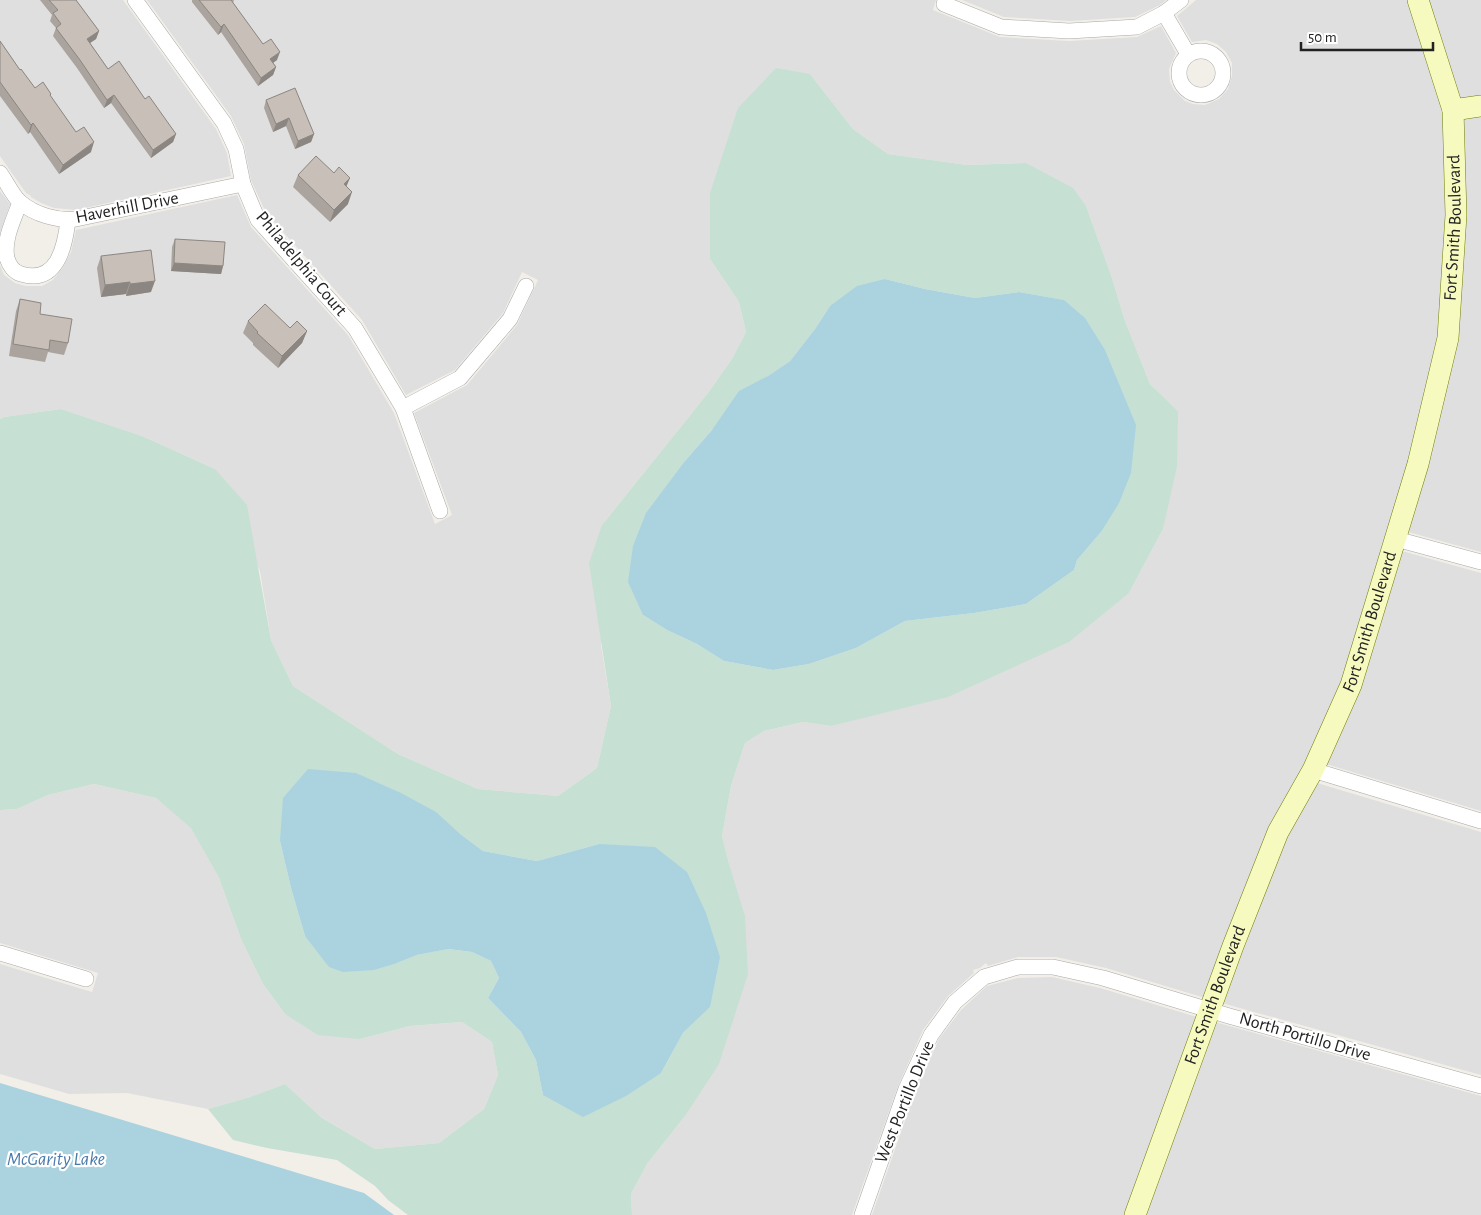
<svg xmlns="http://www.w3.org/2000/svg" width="1481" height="1215" viewBox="0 0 1481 1215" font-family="'Alegreya Sans',sans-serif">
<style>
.residential{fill:#e0dfdf}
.wetland{fill:#c6e0d4;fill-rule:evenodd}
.water{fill:#aad3df}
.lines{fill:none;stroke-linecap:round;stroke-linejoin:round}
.street-casing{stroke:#a9a9a9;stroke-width:16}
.secondary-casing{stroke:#707d05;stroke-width:22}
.street{stroke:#fff;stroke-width:15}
.secondary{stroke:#f7fabf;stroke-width:21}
.wall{fill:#aba49e}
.shaded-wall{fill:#8b8681}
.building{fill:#c7bfb8;stroke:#8b8681}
.labels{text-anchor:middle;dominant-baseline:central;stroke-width:4.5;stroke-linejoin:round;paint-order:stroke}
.street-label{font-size:18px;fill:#222;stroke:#fff}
.water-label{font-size:19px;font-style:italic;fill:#4a7aab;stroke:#fff}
</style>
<rect width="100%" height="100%" fill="#f2efe9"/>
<g class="residential">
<polygon points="0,0 123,0 216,129 227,153 231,176 76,210 54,208 41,203 31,197 31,196 26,193 0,156"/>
<polygon points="147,0 936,0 933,10 1000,37 1069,41 1137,37 1161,26 1176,53 1169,69 1170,82 1174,90 1185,101 1193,104 1205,105 1219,99 1228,89 1232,76 1232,63 1226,52 1217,44 1206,40 1192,42 1177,16 1196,0 1408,0 1443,113 1447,216 1439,337 1410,462 1343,682 1205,998 1106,968 1056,957 1018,957 988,966 986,963 980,968 973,970 974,973 948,996 923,1030 898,1086 852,1215 632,1215 631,1194 647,1164 685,1116 729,864 722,836 731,786 745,743 764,731 803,722 831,726 1129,593 1163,529 1178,411 1150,384 1125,321 1111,275 1086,206 1026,163 967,165 888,154 853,129 810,74 710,259 739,302 746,332 732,359 708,393 602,525 601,645 611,706 597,768 558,796 478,789 398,754 293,686 271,640 260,571 215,469 142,436 61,409 4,417 0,419 0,265 4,275 15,283 26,286 42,286 53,280 62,269 71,252 76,230 237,195 251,227 348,335 394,413 435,524 452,515 414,413 467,385 517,325 538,280 522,272 503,313 455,370 406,395 362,320 266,213 251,180 244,144 231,116"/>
<polygon points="962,0 1166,0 1160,5 1135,17 1070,21 1004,17"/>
<polygon points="1428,0 1481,0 1481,96 1459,99"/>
<polygon points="1481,116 1481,552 1408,532 1427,466 1462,119"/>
<polygon points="0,191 10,204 0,234"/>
<polygon points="1402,551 1481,573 1481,811 1326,764"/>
<polygon points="1317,783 1481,832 1481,1075 1222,1003 1286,836"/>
<polygon points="94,784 156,798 191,827 219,878 241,939 263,984 285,1014 360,1039 410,1026 462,1022 492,1042 498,1075 484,1109 439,1143 375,1149 322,1118 285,1084 250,1097 208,1109 127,1093 69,1094 0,1074 0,964 92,992 98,973 0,943 0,810 17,809 48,795"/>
<polygon points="1052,977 1100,988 1197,1017 1126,1215 872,1215 915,1092 939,1039 961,1010 987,986 1018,978"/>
<polygon points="1215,1022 1481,1096 1481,1215 1145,1215"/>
</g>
<path class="wetland" d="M776,68L810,74L853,129L888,154L967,165L1026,163L1073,188L1086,206L1111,275L1125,321L1150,384L1178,411L1177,466L1163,529L1129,593L1069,642L948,697L831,726L803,722L764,731L745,743L731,786L722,836L729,864L745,916L748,974L719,1064L685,1116L647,1164L631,1194L632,1215H408L388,1200L375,1186L337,1160L267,1148L233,1140L208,1109L250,1097L285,1084L322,1118L375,1149L439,1143L484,1109L498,1075L492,1042L462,1022L410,1026L360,1039L318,1035L285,1014L263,984L241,939L219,878L191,828L156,798L94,784L48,795L17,809L0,810V419L4,417L61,409L142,436L215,469L247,505L271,640L293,686L398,754L478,789L558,796L597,768L611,706L589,563L602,525L708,393L732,359L746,332L739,302L710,259V193L738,108ZM885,279L925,289L975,298L1019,292L1063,300L1101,532L1077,560L1074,570L1026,604L974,613L905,621L856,648L809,664L773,670L724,661L697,644L667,630L643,615L685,461L712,430L768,376L790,361L815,329L830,306ZM459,833L483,851L537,861L599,844L710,1007L683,1033L661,1073L543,1095L536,1060L521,1032L488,998L499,978L491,961L472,952L447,949L417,955L397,963L305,936L291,888L280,841Z"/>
<g class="water">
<polygon points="885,279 925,289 975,298 1019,292 1064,300 1085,318 1105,350 1136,425 1131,473 1119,503 1101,532 1077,560 1074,570 1026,604 974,613 905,621 856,648 809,664 773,670 724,661 697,644 667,630 643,615 628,582 633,546 646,513 685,461 712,430 739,391 768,376 790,361 815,329 830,306 857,286"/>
<polygon points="308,769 356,773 401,793 436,812 459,833 483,851 537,861 599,844 655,847 687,872 706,913 720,957 710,1007 683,1033 661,1073 626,1096 583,1117 543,1095 536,1060 521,1032 488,998 499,978 491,961 472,952 448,949 417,955 397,963 374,970 343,972 329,967 305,936 291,888 280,841 283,798"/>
<polygon points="0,1083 364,1193 394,1215 0,1215"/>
</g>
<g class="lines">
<defs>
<g id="street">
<polyline points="135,0 224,123 236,149 243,184 258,220 355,328 403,408 440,511"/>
<polyline points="944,4 1001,27 1069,31 1137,27 1164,13 1181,0"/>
<polyline points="1164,13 1188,54"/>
<circle cx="1201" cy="73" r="22"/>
<path d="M0,173C6,181 13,196 20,202C35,215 58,221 76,219L243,184"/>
<path d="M20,202C14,219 3,240 7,258C9,265 14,272 21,274C57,285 65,247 68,220"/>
<polyline points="403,408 460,378 510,319 526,286"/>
<polyline points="1396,539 1481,562"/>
<polyline points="1313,770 1481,821"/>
<polyline points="0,953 86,979"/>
<polyline points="862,1215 906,1089 931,1035 955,1002 984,977 1018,967 1053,967 1103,978 1229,1016 1481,1086"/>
</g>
<g id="secondary">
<polyline points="1453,110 1481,106"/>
<path id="s1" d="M1135,1215L1233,946L1278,832L1313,770L1351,685L1418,464L1448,338L1456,215L1453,110L1418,0"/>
</g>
</defs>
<use href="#street" class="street-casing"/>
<use href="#secondary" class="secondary-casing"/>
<use href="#street" class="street"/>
<use href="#secondary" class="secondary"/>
</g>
<g class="wall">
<polygon points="40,0 76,0 99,31 96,39 90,43 108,69 145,99 176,134 173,142 151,158 111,103 104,108 77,68 53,36 56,28 50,21 52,15"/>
<polygon points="192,0 234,0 233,3 263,44 277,60 273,63 276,67 273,75 258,86 221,32 218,35 192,2"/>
<polygon points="0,41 20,70 35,88 51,94 50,96 76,132 91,152 59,174 30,132 28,134 0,96"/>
<polygon points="266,100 314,134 311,142 295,149 286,126 273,132 264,108"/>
<polygon points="298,175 346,187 348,204 330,222 293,187"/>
<polygon points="175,239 223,266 221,274 171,271 172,247"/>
<polygon points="101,256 151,292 126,296 126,294 101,297 97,268"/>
<polygon points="20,299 40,314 68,343 64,355 48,352 45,362 9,356 16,311"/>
<polygon points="248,321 290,328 307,331 302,343 278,368 253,345 253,343 243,333"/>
</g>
<g class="shaded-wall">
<polygon points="224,24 221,32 218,35 221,27"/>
<polygon points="99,31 96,39 84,47 87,39"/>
<polygon points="280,52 277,60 267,67 270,59"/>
<polygon points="276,67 273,75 258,86 261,78"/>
<polygon points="114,95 111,103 104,108 107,100"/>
<polygon points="289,118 286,126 273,132 276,124"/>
<polygon points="33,123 30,132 28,134 31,125"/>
<polygon points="176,134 173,142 151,158 153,150"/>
<polygon points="314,134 311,142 295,149 298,141"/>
<polygon points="94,142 91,152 59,174 63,165"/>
<polygon points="350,178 345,190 344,184"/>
<polygon points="352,192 348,204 330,222 334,210"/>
<polygon points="174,263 223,266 221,274 171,271"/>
<polygon points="155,281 151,292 126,296 130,284"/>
<polygon points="130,282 126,294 101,297 105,285"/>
<polygon points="307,331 302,343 278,368 282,356"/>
</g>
<g class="building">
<polygon points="49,0 76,0 99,31 87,39 108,69 119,61 145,99 149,96 176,134 153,150 114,95 107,100 80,60 56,28 61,24 53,13 58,10"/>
<polygon points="199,0 231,0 263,44 271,39 280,52 270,59 276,67 261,78 224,24 221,27"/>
<polygon points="0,41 20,70 21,69 35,88 43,82 51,94 50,95 76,132 84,127 94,142 63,165 33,123 31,125 0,82"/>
<polygon points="295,88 314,134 298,141 289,118 276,124 266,100"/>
<polygon points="316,156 334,173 339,167 350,178 344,184 352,192 334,210 298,175"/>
<polygon points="175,239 225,242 223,266 174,263"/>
<polygon points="151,250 155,281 130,284 130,282 105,285 101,256"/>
<polygon points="20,299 41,303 40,314 72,319 68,343 50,340 49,350 13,344"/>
<polygon points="265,304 290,328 297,321 307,331 282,356 257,333 258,332 248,321"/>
</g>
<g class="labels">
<g class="street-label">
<text transform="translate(127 208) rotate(-11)">Haverhill Drive</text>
<text stroke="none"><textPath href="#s1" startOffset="1044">Fort Smith Boulevard</textPath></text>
<text transform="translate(301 264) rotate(50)">Philadelphia Court</text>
<text stroke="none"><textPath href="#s1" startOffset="639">Fort Smith Boulevard</textPath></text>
<text stroke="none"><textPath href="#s1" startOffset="234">Fort Smith Boulevard</textPath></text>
<text transform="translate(1305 1037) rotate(16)">North Portillo Drive</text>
<text transform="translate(905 1102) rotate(-68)">West Portillo Drive</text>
</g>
<g class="water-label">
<text x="56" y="1159">McGarity Lake</text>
</g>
</g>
<path d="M1301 42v8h132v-8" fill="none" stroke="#222222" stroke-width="2.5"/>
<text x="1308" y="42" font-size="15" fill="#222222" stroke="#ffffff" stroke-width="4" paint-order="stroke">50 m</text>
</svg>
